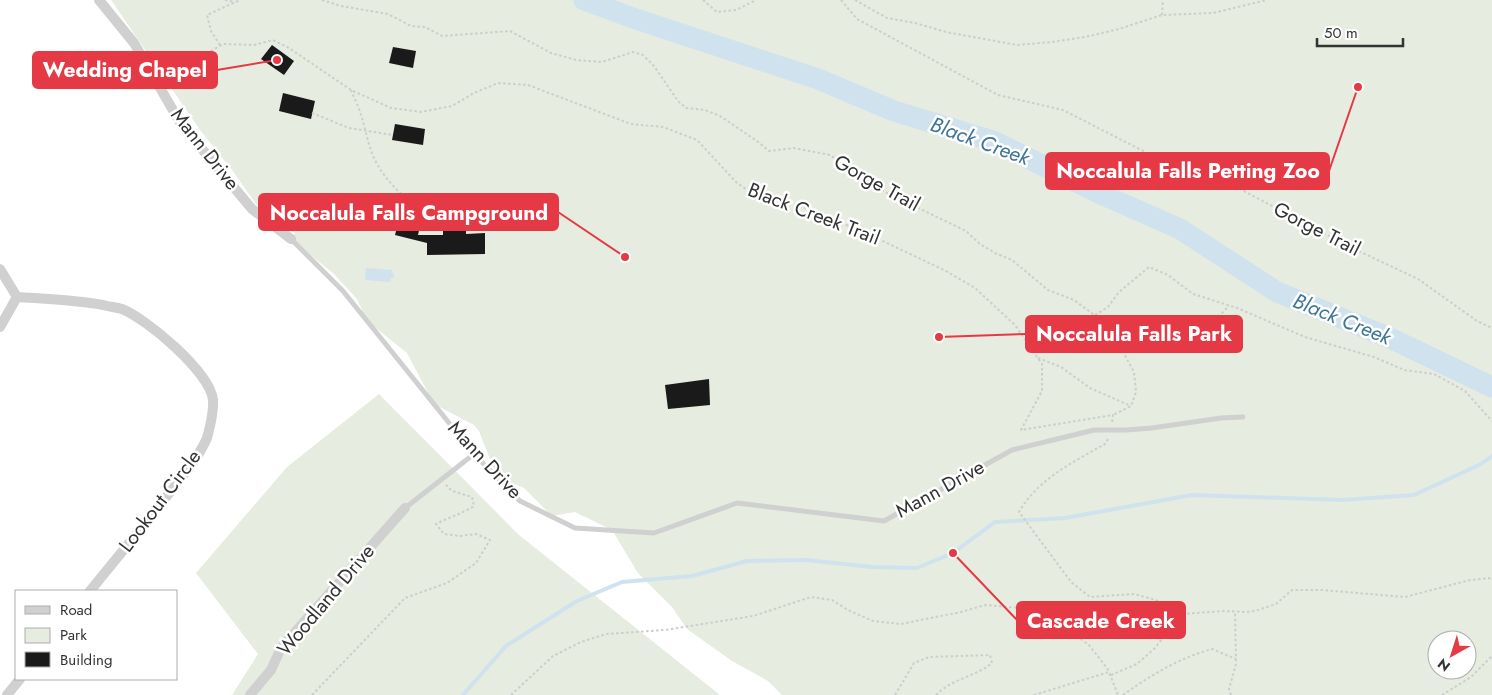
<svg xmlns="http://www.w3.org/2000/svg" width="1492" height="695" viewBox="0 0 1492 695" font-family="Jost,sans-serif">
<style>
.green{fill:#e6ecdf;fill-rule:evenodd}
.water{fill:#cfe2ee}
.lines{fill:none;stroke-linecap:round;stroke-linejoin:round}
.stream{stroke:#cfe2ee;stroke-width:4}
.river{stroke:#cfe2ee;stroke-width:21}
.building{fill:#1a1a1a}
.path{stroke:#cdcdcd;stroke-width:2;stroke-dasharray:2.5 2.5;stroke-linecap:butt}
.lane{stroke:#d0d0d0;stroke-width:5}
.street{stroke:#d0d0d0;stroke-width:10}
.labels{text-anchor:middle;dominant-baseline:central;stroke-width:5;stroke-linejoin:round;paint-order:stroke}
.street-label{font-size:20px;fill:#333;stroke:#fff}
.water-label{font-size:21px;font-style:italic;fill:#3f7597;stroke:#fff}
.leader{fill:none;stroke:#e63946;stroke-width:2}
.callout-dot{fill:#e63946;stroke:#fff;stroke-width:2}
.callout{fill:#e63946;stroke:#e63946;stroke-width:2}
.callout-label{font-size:21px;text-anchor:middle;font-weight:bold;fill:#fff}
</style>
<rect width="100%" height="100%" fill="#fff"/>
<g class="green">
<path d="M111,0H1492V695H782L768,681L732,661L687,629L672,607L638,573L612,530L575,512L552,516L524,488L497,477L479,431L474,425L434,404L407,353L367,321L357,299L334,274L291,239L295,233L268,221L232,170L200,130ZM1437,640H1467V670H1437Z"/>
<polygon points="379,394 519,535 720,695 232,695 258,654 196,573 287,467"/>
</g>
<polygon class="water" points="366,268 392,270 394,278 391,278 390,282 365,280"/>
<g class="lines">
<polyline class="stream" points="463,695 506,646 577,601 622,582 692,576 747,561 806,560 872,567 917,568 953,553 995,522 1065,518 1192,495 1343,500 1414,495 1481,464 1492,456"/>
<polyline class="river" points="584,0 633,18 818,79 894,111 993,141 1103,195 1180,229 1277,292 1390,338 1492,387"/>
</g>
<g class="building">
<polygon points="272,45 294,61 284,75 261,59"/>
<polygon points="393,47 416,51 413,68 389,63"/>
<polygon points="283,93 315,101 311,119 279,111"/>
<polygon points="395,124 425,129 423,145 392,140"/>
<polygon points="400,215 421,221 418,235 443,235 443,223 466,223 466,234 485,233 485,254 427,255 427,243 395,235"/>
<polygon points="709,379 710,405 668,409 665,385"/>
</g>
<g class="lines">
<g class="path">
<polyline points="225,0 235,2"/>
<polyline points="322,0 341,6 388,14 411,26 425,27 442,36 510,31 551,53 576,60 602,62 633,52 643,55 654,66 678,101 686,108 705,110 720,116 757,141 769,151 794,148 830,155 883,191 966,231 980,244 995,253 1012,260 1048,290 1074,300 1097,317 1106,335 1123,352 1134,372 1136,392 1131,406 1113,415"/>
<polyline points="703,0 717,12 736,10 756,0"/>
<polyline points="841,0 857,19 998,95 1063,110 1155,157 1240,189 1348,246 1418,279 1477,321 1492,328"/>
<polyline points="855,0 887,18 915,23 946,32 1017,45 1052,42 1085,37 1119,29 1162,15 1213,13 1267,0"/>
<polyline points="1162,15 1163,0"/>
<polyline points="220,45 211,31 207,15 240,0"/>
<polyline points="202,56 223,44 254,45 273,40 289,48 351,90 391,108 421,112 452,106 474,93 498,83 528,85 631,124 663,127 697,140 737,183 752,193 776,196 868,234 946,271 975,288 1015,325 1042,364 1042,391 1021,430 1113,415 1112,423"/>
<path d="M351,90C354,98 359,107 361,115C366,130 368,146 375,160C387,184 408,201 429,217"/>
<polyline points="312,113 349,128 393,135"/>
<polyline points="1095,315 1108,307 1119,292 1149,267 1168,275 1193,294 1237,308 1305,337 1374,357 1404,370 1434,374 1465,391 1492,421"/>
<polyline points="1101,324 1135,331 1157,337 1180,332 1204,331 1229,306"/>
<polyline points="1032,351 1044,339 1060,336 1071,336 1082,344 1092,342 1106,335"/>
<polyline points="1038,358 1061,367 1090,388 1131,406"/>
<path d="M1108,439L1105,444C1073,462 1038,479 1019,512L1071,582L1090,597L1134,594L1156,600L1181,614L1224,611L1246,612L1255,611L1276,604L1292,590H1322L1405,597L1470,580L1492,578"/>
<polyline points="1111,675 1137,664 1155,648 1181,614"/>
<path d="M312,695L405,598L447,583L476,563L490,540L476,534L460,536L444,534L436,524C449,517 462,514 474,506L472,497L452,491L446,485"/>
<polyline points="511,695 553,656 581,642 606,634 665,630 753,616 811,597 832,600 848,610 873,621 901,624 961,612 985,605 1030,609 1061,624 1089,645 1110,672"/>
<path d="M895,695L914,663L929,657L990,655L992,663C975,677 951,679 936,695"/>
<polyline points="1034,695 1109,672 1118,695"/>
<path d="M1123,695C1151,675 1179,658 1212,649L1236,659"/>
<polyline points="1231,695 1229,689 1236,664 1235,612"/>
<polyline points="1442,695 1471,677 1492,656"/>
</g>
<g class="lane">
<polyline points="291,239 343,291 474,454 520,501 575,528 654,533 737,503 884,521 1012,450 1094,430 1126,430 1152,428 1221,418 1243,417"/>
<polyline points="405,508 474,454"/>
</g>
<g class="street">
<polyline points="99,0 134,43 181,124 252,209 291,239"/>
<polyline points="0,269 17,297 0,327"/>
<path d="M17,297C46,299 75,300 103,305C109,307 116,307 122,309C147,319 210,372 213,400C214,412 210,427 207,438C199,457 183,475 171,491C144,525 117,558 90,591"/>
<polyline points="7,695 20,679"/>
<polyline points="250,695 271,670 281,648 405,508"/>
</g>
</g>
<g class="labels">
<g class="street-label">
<text transform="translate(205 149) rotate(52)">Mann Drive</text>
<text transform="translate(877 183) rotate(29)">Gorge Trail</text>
<text transform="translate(814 214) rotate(21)">Black Creek Trail</text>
<text transform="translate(1317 229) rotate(27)">Gorge Trail</text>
<text transform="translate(485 460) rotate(47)">Mann Drive</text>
<text transform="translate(940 489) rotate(-29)">Mann Drive</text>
<text transform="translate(160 501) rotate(-53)">Lookout Circle</text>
<text transform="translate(326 600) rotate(-50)">Woodland Drive</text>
</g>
<g class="water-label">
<text transform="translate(980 141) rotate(20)">Black Creek</text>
<text transform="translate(1342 319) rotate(22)">Black Creek</text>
</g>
</g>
<path class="leader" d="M277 60L217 70M1358 87L1329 171M625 257L558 212M939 337L1026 334M953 553L1017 620"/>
<g class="callout-dot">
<circle cx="277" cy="60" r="5"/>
<circle cx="1358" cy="87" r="5"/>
<circle cx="625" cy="257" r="5"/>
<circle cx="939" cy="337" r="5"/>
<circle cx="953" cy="553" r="5"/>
</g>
<g class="callout">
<rect x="33" y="52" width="184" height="36" rx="5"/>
<rect x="1046" y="153" width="283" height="36" rx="5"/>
<rect x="259" y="194" width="299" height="36" rx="5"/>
<rect x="1026" y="316" width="216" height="36" rx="5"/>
<rect x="1017" y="602" width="168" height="36" rx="5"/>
</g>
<g class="callout-label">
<text x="125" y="77">Wedding Chapel</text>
<text x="1188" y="178">Noccalula Falls Petting Zoo</text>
<text x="409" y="220">Noccalula Falls Campground</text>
<text x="1134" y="341">Noccalula Falls Park</text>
<text x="1101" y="628">Cascade Creek</text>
</g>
<rect x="15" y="590" width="162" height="90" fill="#ffffff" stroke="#adadad"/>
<rect x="25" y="606" width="25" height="8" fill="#d0d0d0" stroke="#adadad"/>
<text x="60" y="615" font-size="15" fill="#333333">Road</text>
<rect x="25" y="628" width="25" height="15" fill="#e6ecdf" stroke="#adadad"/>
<text x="60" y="640" font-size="15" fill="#333333">Park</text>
<rect x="25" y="652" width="25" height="15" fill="#1a1a1a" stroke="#adadad"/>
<text x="60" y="665" font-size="15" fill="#333333">Building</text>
<g transform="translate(1452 655) rotate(219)"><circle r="24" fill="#ffffff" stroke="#adadad"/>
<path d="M0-4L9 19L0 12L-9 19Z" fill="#e63946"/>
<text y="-8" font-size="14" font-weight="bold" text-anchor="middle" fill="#333333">N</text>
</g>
<path d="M1317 38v8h86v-8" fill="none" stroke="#333333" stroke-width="2.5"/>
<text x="1324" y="38" font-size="15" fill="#333333" stroke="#ffffff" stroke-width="4" paint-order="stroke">50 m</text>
</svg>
